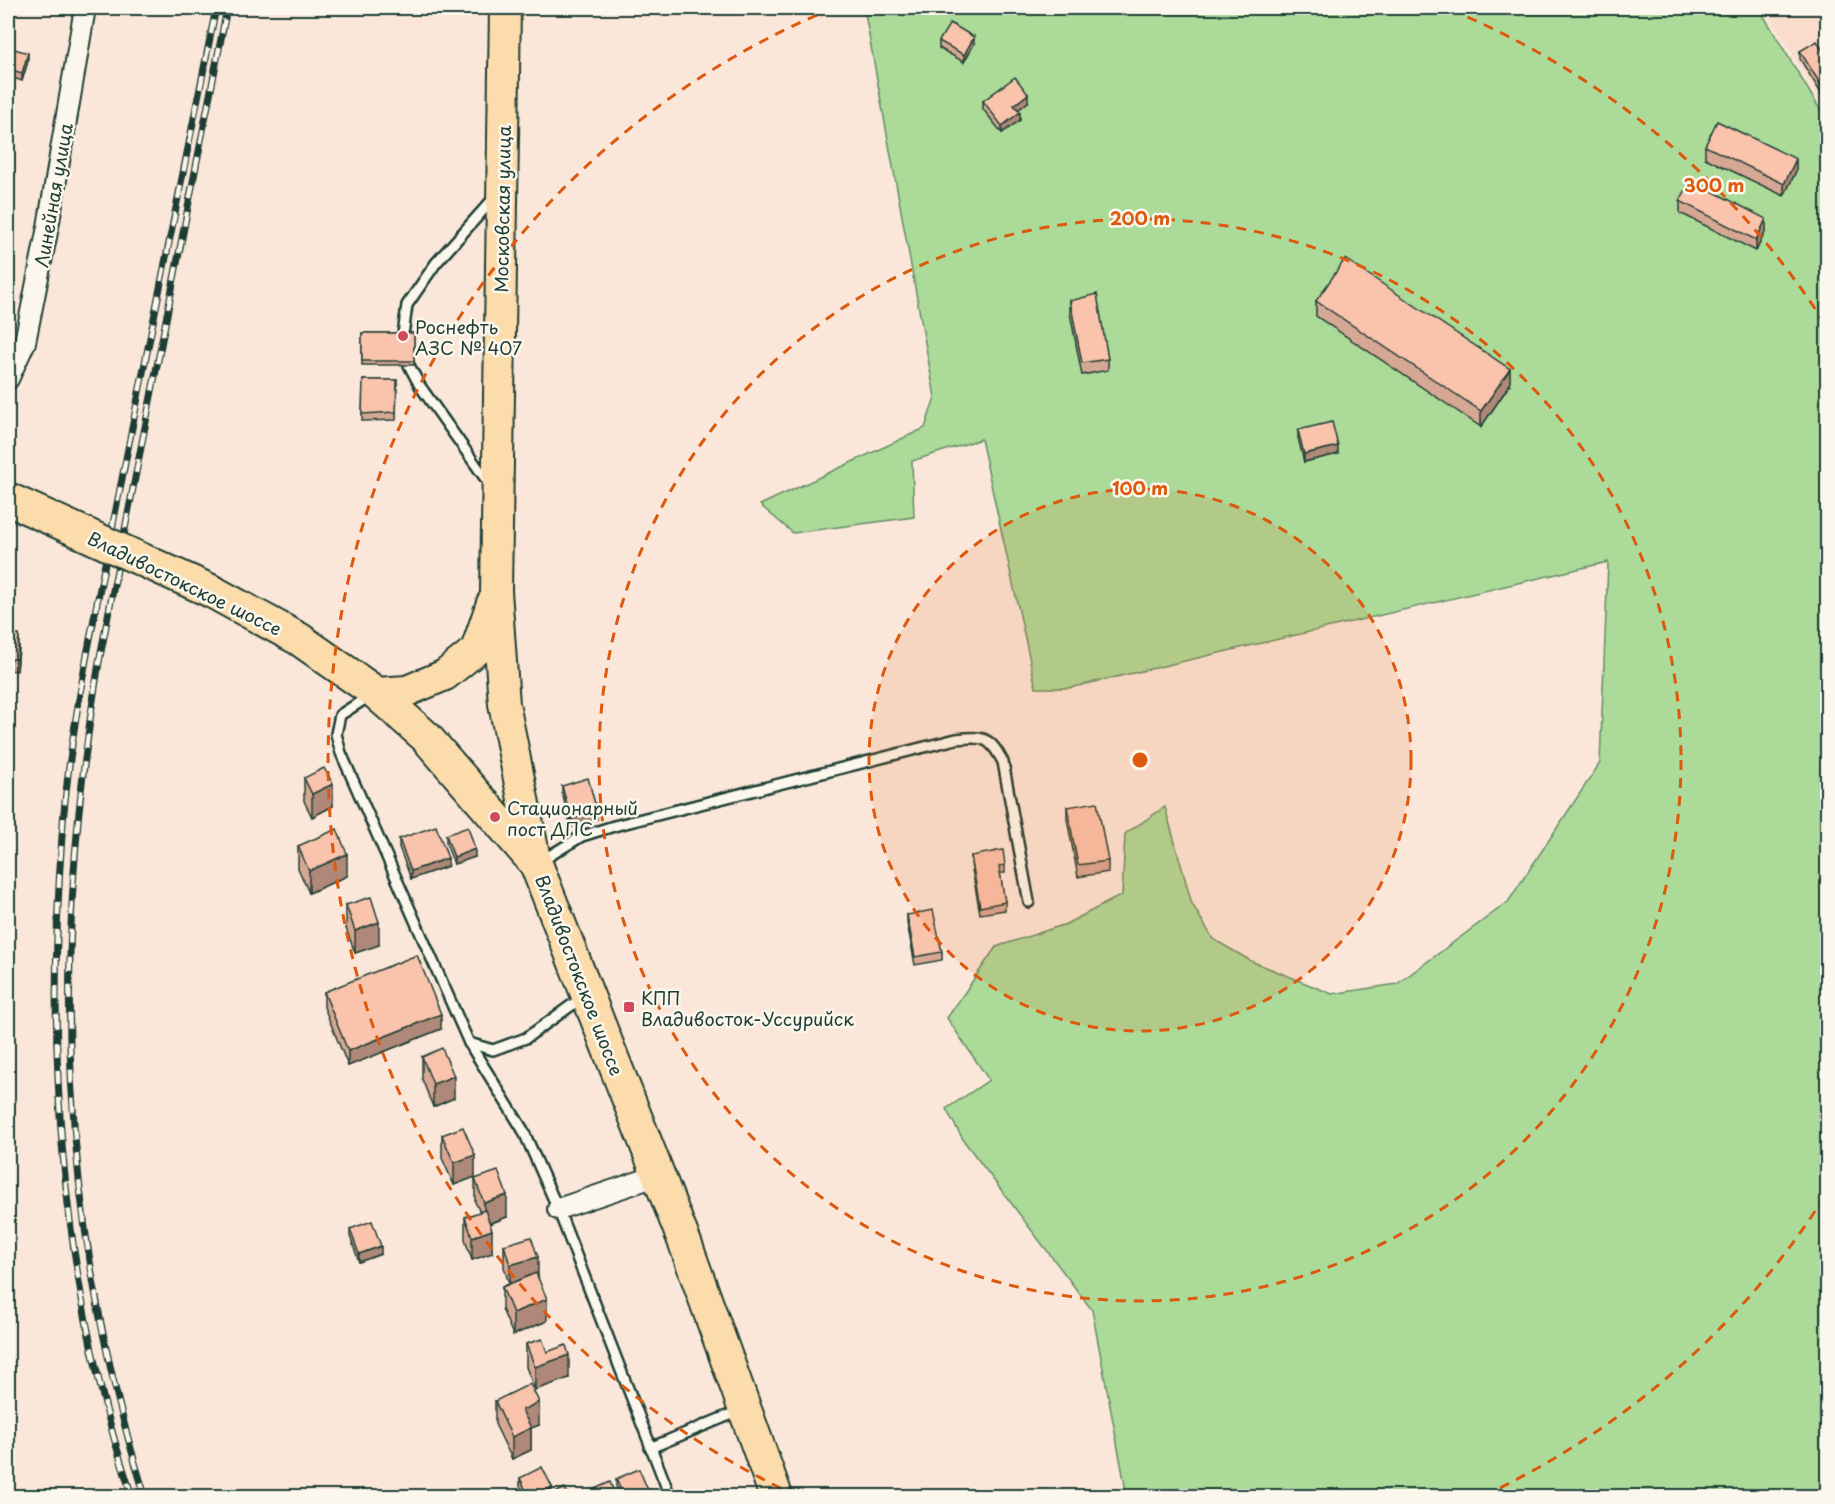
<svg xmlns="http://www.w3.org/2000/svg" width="1835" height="1504" viewBox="0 0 1835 1504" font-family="'Playpen Sans',sans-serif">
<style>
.built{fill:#fadccc}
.green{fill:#abda99;stroke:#658c66;stroke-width:1.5}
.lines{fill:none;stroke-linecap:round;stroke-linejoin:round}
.service-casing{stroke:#1f3d34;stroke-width:14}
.minor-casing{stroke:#1f3d34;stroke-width:24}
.primary-casing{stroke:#1f3d34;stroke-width:34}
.trunk-casing{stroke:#1f3d34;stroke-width:36}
.service{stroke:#fbf7ec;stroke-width:9}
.minor{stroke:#fbf7ec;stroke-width:20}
.primary{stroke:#fddcac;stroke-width:30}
.trunk{stroke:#fddcac;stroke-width:32}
.rail-casing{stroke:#1f3d34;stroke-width:7}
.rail{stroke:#fbf7ec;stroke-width:4.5;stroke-dasharray:14;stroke-linecap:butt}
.trunk-bridge-casing{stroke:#1f3d34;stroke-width:36;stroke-linecap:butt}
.trunk-bridge{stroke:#fddcac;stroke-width:32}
.wall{fill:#d6a894;stroke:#1f3d34;stroke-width:1.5}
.shaded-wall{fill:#ae8878;stroke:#1f3d34;stroke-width:1.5}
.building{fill:#f9c3ac;stroke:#1f3d34;stroke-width:1.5}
.ring{fill:none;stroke:#de580e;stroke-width:3;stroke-dasharray:10 8}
.poi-dot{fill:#d1495b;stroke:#fbf7ec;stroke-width:2}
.labels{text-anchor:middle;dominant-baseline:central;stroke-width:5;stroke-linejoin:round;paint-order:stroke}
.street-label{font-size:18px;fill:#1f3d34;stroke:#fbf7ec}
.poi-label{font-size:18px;fill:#1f3d34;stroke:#fbf7ec;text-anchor:start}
.centre{fill:#de580e;stroke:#fbf7ec;stroke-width:3}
.ring-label{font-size:18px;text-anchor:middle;font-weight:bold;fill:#de580e;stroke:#fbf7ec;stroke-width:5;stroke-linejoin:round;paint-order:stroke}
</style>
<rect width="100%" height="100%" fill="#fae7d9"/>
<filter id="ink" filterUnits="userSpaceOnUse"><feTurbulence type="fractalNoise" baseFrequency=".0167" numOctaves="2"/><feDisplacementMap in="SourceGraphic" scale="12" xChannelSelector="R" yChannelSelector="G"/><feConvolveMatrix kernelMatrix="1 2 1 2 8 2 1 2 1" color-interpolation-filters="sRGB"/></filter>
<g filter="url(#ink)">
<polygon class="built" points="1765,8 1827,8 1827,112"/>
<polygon class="green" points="864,8 1759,8 1827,121 1827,1496 1127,1496 1092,1310 964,1141 946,1109 989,1080 947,1018 996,947 1066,924 1122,895 1125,834 1165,807 1192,904 1213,939 1251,961 1332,994 1397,984 1508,902 1600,763 1608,562 1069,688 1036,688 981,439 912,461 914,517 793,533 760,505 925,428 935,397"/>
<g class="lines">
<defs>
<g id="service">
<polyline points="490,485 420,386 401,350 407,305 436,263 494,198"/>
<polyline points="371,695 340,715 336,734 341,753 469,1043 523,1130 558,1209 670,1496"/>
<path d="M541,861L582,836L614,826L956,739C984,736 990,737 1003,762L1029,902"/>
<polyline points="469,1043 493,1050 526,1038 583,997"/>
<polyline points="8,1122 8,1125"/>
<polyline points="650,1448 739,1411"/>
</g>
<g id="minor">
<polyline points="8,379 25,342 48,227 85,8"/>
<polyline points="558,1209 659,1175"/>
</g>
<g id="primary">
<polyline points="505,8 496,591 504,704 536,864"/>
<polyline points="376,693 407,691 445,675 476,650 492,603"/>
</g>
<polyline id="trunk" points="211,591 299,639 376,693 426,737 536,864 685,1243 776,1496"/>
</defs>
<use href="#service" class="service-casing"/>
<use href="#minor" class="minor-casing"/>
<use href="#primary" class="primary-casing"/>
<use href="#trunk" class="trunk-casing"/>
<use href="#service" class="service"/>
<use href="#minor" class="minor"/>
<use href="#primary" class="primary"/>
<use href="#trunk" class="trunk"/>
<defs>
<g id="rail">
<path d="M132,1496C61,1285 46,1057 62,836C70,723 96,610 118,499C150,335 184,171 216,8"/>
<path d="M145,1496C58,1217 51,949 99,662L227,8"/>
</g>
</defs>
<use href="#rail" class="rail-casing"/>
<use href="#rail" class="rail"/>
<defs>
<polyline id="trunk-bridge" points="8,499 211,591"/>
</defs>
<use href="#trunk-bridge" class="trunk-bridge-casing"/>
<use href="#trunk-bridge" class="trunk-bridge"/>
</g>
<g class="wall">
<polygon points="939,41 974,44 964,62 939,48"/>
<polygon points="8,47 28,61 22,81 8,76"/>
<polygon points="1800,51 1827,57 1827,103 1800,59"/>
<polygon points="983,101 1028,102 1018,110 1020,120 1002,133 983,109"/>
<polygon points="1705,146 1796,171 1784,196 1705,158"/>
<polygon points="1680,201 1766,230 1756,251 1680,213"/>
<polygon points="1070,301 1108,359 1108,370 1082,375 1070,313"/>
<polygon points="1316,301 1510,384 1481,427 1316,316"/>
<rect x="362" y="333" width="52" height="32"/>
<polygon points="363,380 397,380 396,420 362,421"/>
<polygon points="1298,430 1338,454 1304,462 1298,438"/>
<polygon points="8,590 12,602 9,634 19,647 17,671 8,670"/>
<polygon points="304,778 333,806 312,817 304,801"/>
<polygon points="562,786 597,819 571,827 562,793"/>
<polygon points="1067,807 1108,861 1108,872 1078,877 1067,819"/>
<polygon points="446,835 475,857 454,864 446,843"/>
<polygon points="399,839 448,866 411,879 399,847"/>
<polygon points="298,846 347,876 309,893 298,868"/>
<polygon points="971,856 1005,865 1005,873 1000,873 1005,902 1005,910 980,914 971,864"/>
<polygon points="346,905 379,945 355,953 346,928"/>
<polygon points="907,915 942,952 942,960 915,965 907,923"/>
<polygon points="324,992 441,1029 348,1066 324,1007"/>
<polygon points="422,1057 454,1098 433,1107 422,1079"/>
<polygon points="442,1135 475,1177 454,1185 442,1158"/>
<polygon points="475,1179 507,1217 490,1224 492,1253 472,1260 465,1240 465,1217 480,1212 475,1202"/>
<polygon points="350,1229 381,1254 359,1262 350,1236"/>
<polygon points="504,1245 538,1276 547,1321 513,1335 502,1309 502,1287 509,1284 504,1267"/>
<polygon points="526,1344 547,1352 569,1378 535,1390 526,1367"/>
<polygon points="495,1401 539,1425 531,1428 531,1450 512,1459 495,1424"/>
<polygon points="520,1478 552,1494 569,1497 525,1497 520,1486"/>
<polygon points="616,1479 651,1497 621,1497 616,1486"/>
</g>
<g class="shaded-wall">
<polygon points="974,37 974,44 964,62 964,55"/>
<polygon points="28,53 28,61 22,81 22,73"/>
<polygon points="1028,94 1028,102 1014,113 1014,105"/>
<polygon points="1020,112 1020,120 1002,133 1002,126"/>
<polygon points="1796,159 1796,171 1784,196 1784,184"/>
<polygon points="1766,219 1766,230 1756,251 1756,240"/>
<polygon points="1510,369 1510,384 1481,427 1481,411"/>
<polygon points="1338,446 1338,454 1304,462 1304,454"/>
<polygon points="12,590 12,602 9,646 9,634"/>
<polygon points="19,635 19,647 17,671 17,659"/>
<polygon points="333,784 333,806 312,817 312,794"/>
<polygon points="597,811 597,819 571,827 571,819"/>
<polygon points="475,849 475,857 454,864 454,857"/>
<polygon points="347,854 347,876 309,893 309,871"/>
<polygon points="448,858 448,866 411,879 411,871"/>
<polygon points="379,922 379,945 355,953 355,931"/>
<polygon points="441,1014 441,1029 348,1066 348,1051"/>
<polygon points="454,1076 454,1098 433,1107 433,1084"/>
<polygon points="475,1155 475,1177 454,1185 454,1163"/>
<polygon points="507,1195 507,1217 484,1225 484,1203"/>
<polygon points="492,1230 492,1253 472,1260 472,1237"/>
<polygon points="381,1246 381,1254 359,1262 359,1254"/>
<polygon points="538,1257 538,1280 510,1288 510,1265"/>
<polygon points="547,1299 547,1321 513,1335 513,1313"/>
<polygon points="569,1355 569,1378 535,1390 535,1367"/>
<polygon points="539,1402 539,1425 531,1428 531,1450 512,1459 512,1437 522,1410"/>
<polygon points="552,1487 552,1494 548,1497 532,1497"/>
</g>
<g class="building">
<polygon points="950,23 974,37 964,55 939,41"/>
<polygon points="1817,41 1827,57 1827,95 1800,51"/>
<polygon points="8,47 28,53 22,73 8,69"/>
<polygon points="1015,77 1028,94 1014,105 1020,112 1002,126 983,101"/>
<polygon points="1717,121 1796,159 1784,184 1705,146"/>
<polygon points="1691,180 1766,219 1756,240 1680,201"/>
<polygon points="1345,259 1510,369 1481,411 1316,301"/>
<polygon points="1097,294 1108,359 1082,363 1070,301"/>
<rect x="362" y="333" width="52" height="28"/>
<polygon points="363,380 397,380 396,412 362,414"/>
<polygon points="1332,422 1338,446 1304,454 1298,430"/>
<polygon points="8,590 12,590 9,634 19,635 17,659 8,659"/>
<polygon points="324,768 333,784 312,794 304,778"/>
<polygon points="588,778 597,811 571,819 562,786"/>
<polygon points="1097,802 1108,861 1078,865 1067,807"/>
<polygon points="436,826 448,858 411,871 399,839"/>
<polygon points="468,827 475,849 454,857 446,835"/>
<polygon points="337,829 347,854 309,871 298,846"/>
<polygon points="1003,850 1005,865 999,866 1005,902 980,907 971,856"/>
<polygon points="371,897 379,922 355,931 346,905"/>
<polygon points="933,910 942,952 915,957 907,915"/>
<polygon points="417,955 441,1014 348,1051 324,992"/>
<polygon points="442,1048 454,1076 433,1084 422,1057"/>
<polygon points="463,1127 475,1155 454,1163 442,1135"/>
<polygon points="498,1171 507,1195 484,1203 475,1179"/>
<polygon points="485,1210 492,1230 472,1237 465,1217"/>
<polygon points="372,1221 381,1246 359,1254 350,1229"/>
<polygon points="531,1237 538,1257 510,1265 504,1245"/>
<polygon points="536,1273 547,1299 513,1313 502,1287"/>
<polygon points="542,1339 547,1352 566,1345 569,1355 535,1367 526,1344"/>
<polygon points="530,1384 539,1402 522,1410 531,1428 512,1437 495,1401"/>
<polygon points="542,1467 552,1487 532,1497 529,1497 520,1478"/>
<polygon points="639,1469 651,1497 624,1497 616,1479"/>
<polygon points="610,1482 616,1497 590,1497 588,1492"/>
<polygon points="565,1488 569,1497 547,1497"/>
</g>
</g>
<circle cx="1140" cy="760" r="271" fill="#de580e" fill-opacity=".12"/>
<g class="ring">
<circle cx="1140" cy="760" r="271"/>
<circle cx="1140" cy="760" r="541"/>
<path d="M1825 1196A812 812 0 0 1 1483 1496M797 1496A812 812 0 0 1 829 10M1451 10A812 812 0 0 1 1825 324"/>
</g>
<g class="poi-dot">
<circle cx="403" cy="336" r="6"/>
<circle cx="495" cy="817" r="6"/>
<rect x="623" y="1001" width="12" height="12" rx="3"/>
</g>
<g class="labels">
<g class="street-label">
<text transform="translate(53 195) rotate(-80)">Линейная улица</text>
<text transform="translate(502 209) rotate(-89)">Московская улица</text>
<text transform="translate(185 583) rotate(26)">Владивостокское шоссе</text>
<text transform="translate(580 975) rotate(69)">Владивостокское шоссе</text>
</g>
<g class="poi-label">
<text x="415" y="326">Роснефть<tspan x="415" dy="21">АЗС № 407</tspan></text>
<text x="507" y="807">Стационарный<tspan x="507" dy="21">пост ДПС</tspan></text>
<text x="641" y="997">КПП<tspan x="641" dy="21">Владивосток-Уссурийск</tspan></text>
</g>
</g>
<circle cx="1140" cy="760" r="9" class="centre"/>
<g class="ring-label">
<text x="1714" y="192">300 m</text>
<text x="1140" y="225">200 m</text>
<text x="1140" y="495">100 m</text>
</g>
<rect width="1835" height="1504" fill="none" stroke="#fbf7ec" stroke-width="30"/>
<rect x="15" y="15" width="1805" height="1474" fill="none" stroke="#1f3d34" stroke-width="2" filter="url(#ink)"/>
</svg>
